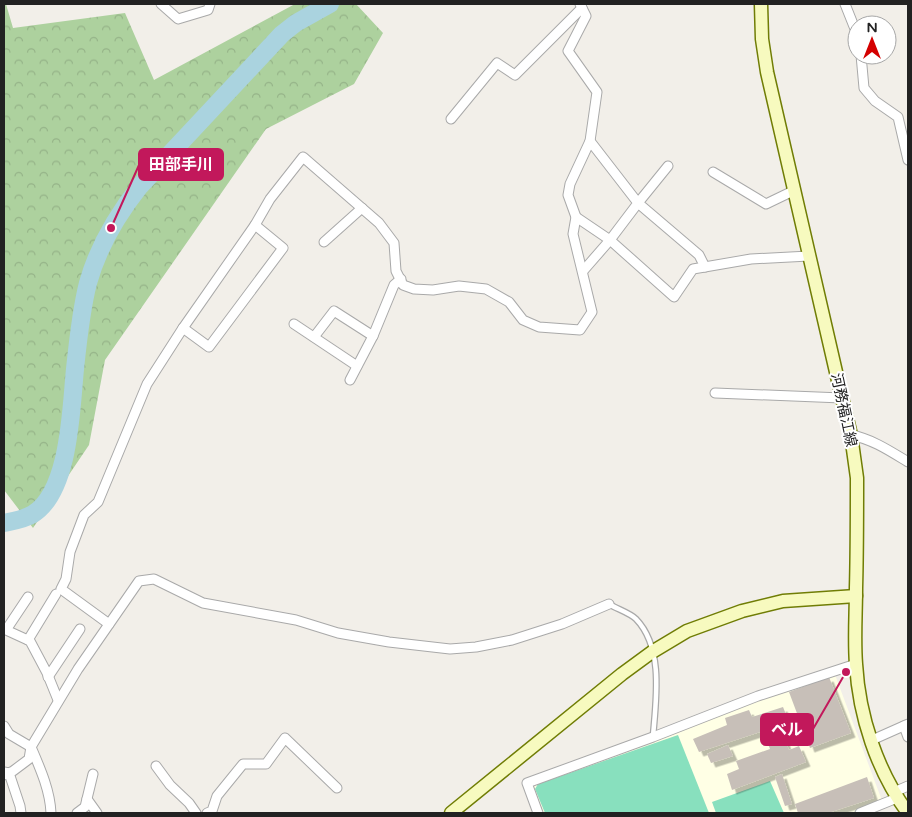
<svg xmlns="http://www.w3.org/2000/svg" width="912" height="817" viewBox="0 0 912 817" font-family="'Varela Round','Noto Sans JP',sans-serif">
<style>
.education{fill:#ffffe5}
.forest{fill:url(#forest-crowns)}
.pitch{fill:#88e0be}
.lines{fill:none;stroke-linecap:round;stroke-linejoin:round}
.river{stroke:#aad3df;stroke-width:18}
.building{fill:#c7bfb8;filter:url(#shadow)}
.lane-casing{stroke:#a9a9a9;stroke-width:7}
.street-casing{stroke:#a9a9a9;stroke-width:11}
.secondary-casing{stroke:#707d05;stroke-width:15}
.lane{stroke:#fff;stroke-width:4.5}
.street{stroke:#fff;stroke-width:9}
.secondary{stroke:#f7fabf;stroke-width:12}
.labels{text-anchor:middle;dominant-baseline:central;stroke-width:4;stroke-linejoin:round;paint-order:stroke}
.street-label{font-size:15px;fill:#222;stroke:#fff}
.leader{fill:none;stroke:#c2185b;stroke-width:2}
.callout-dot{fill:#c2185b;stroke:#fff;stroke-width:2}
.callout{fill:#c2185b;stroke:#c2185b;stroke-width:2}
.callout-label{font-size:16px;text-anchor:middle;font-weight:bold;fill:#fff}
</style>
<defs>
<pattern id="forest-crowns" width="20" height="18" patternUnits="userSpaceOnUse" patternTransform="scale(1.25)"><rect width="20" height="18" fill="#add19e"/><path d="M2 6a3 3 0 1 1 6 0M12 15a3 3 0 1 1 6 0" fill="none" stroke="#95b388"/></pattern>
<filter id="shadow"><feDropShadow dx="4.5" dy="4.5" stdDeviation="0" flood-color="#0004"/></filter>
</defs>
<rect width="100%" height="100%" fill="#f2efe9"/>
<polygon class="education" points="834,672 881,798 872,806 853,813 542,813 532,787 535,784"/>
<polygon class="forest" points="4,4 6,4 13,28 125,13 154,80 295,4 356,4 383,33 354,84 266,129 105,360 89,445 33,528 4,490"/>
<g class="pitch">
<polygon points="678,735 709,813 545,813 535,789 538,784"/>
<polygon points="770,781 784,813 716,813 712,802"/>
</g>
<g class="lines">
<path class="river" d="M4,523C13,521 25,519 33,514C70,491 71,408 75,369C78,340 81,310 88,283C98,247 117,215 140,186L282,34L296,23L330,4"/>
</g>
<g class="building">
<polygon points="829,677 851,733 810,748 789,692"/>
<polygon points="783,707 789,722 779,726 789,750 799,746 806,762 732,790 727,774 739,769 736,761 770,749 763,731 699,752 693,739 727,725 725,718 749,710 752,717"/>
<polygon points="728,745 733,756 711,763 707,754"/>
<polygon points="782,774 792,804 785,806 775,777"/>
<polygon points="867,777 874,798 828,813 798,813 795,804"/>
</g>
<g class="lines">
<defs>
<path id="lane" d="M609,604C617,609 630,613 636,619C664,648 656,700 653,736"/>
<g id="street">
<polyline points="161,4 178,19 208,10 210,4"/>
<polyline points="845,4 857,34"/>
<polyline points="861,55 864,88 875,101 898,117 908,160"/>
<polyline points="451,119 497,63 515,75 582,8"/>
<polyline points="590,141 638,203 610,240 674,297 693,269 751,259 809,256"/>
<polyline points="668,166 638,203 699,255 705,267"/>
<polyline points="713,172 766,204 795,190"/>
<polyline points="576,217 610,240 583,271"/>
<polyline points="324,242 362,208"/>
<polyline points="294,324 357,366"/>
<polyline points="183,328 209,347 283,248 255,225"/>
<polyline points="314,337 334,311 373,336"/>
<polyline points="350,380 373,336 394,285 401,279"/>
<polyline points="715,393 842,398"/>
<path d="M851,435C872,439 890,451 908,462"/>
<polyline points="28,597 6,630 30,641 47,673 58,700"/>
<polyline points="109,624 61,589 66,579 70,552 84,515 98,502 147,384 183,328 255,225 270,199 303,157 379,223 394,243 396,271 403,285 414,289 433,290 459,286 486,289 509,302 523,320 539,327 580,330 592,312 573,234 576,217 568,195 570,184 590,141 597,92 568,51 586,16 580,4"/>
<polyline points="28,640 56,594"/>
<polyline points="48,677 80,629"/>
<polyline points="4,726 9,734 31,747 29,759 13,771 4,775"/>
<polyline points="904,726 908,737"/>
<polyline points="872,740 908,724"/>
<polyline points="156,766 170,785 189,803 196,813"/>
<polyline points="4,772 9,773 20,806 21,813"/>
<polyline points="894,792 908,786"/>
<polyline points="87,799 97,813"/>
<path d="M51,813C50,790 40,768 31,747L78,669L139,581L154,579L203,603L296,620L338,633L389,642L450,649L476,647L512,640L562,624L609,604"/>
<polyline points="77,813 85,807 93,774"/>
<polyline points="207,813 212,811 217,796 243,764 266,764 285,738 337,788"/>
<polyline points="538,813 527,783 653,737 758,696 856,664"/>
<polyline points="860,813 897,798"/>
</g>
<g id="secondary">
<path d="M761,4L762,39L767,72L842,398L851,435L857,478C857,515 857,552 856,588C856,613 854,639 856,664C859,716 877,771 908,813"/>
<polyline points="451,813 622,674 652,652 687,631 742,611 783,601 856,596"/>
</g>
</defs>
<use href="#lane" class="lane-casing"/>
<use href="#street" class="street-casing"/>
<use href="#secondary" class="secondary-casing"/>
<use href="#lane" class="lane"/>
<use href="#street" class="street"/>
<use href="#secondary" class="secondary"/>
</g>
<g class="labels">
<g class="street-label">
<text transform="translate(844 410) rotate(78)">河務福江線</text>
</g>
</g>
<path class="leader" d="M111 228L139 165M846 672L813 729"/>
<g class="callout-dot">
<circle cx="111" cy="228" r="5"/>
<circle cx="846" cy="672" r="5"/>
</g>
<g class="callout">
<rect x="139" y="149" width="84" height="31" rx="5"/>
<rect x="761" y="714" width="52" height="31" rx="5"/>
</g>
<g class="callout-label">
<text x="181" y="170">田部手川</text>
<text x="787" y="735">ベル</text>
</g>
<rect width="912" height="817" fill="none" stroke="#222222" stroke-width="10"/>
<g transform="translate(872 40)"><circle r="24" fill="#ffffff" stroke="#a7a7a7"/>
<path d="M0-4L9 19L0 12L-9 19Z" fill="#d40000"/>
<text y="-8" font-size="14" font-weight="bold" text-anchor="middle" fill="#222222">N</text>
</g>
</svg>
